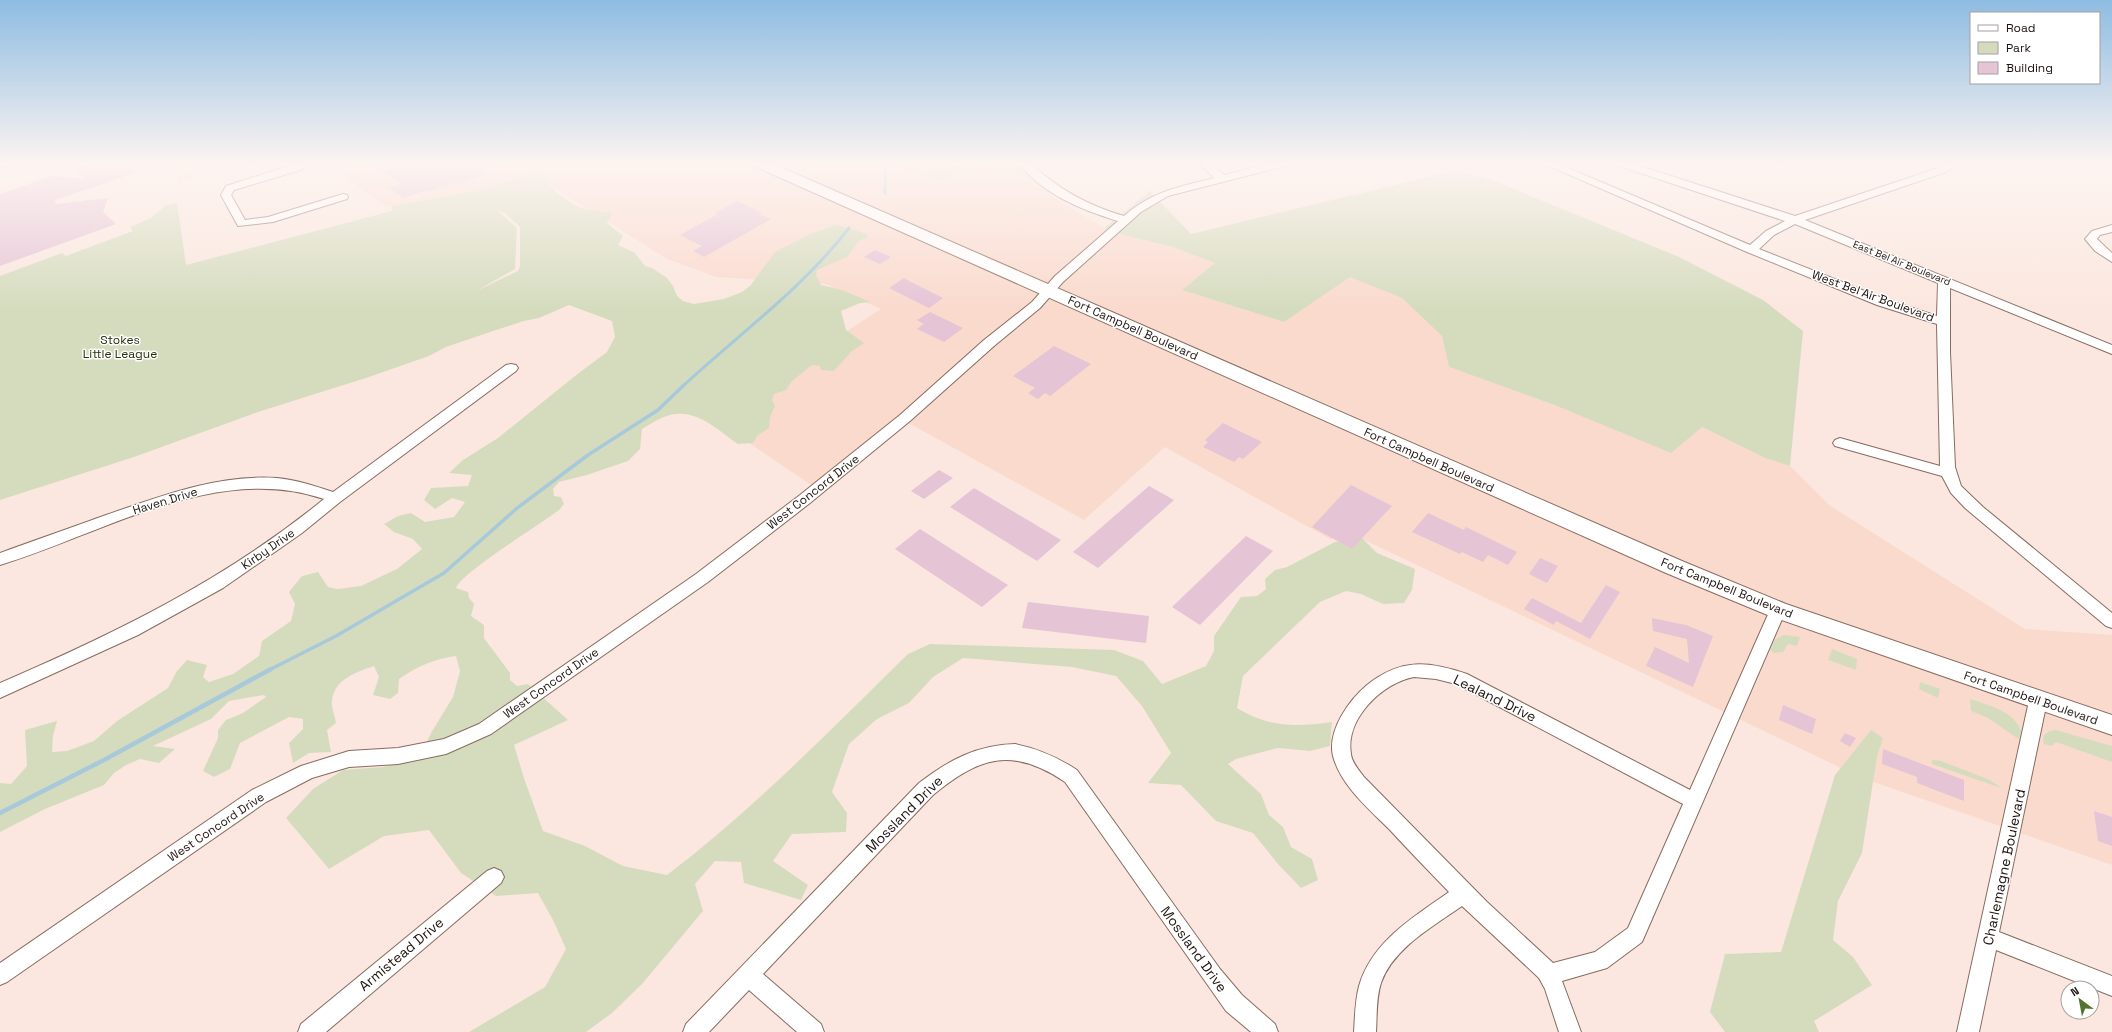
<svg xmlns="http://www.w3.org/2000/svg" width="2112" height="1032" viewBox="0 0 2112 1032" font-family="'Space Grotesk',sans-serif">
<style>
.built{fill:#fadacd}
.green{fill:#d5dcbe;fill-rule:evenodd}
.lines{fill:none;stroke-linecap:round;stroke-linejoin:round}
.stream-far2{stroke:#a7c9da;stroke-width:3}
.stream-far1{stroke:#a7c9da;stroke-width:3.5}
.stream{stroke:#a7c9da;stroke-width:4.5}
.building{fill:#e5c4d6}
.minor-casing{stroke:#876b5f;stroke-width:2}
.highway-casing{stroke:#876b5f;stroke-width:2}
.minor{fill:#fff;fill-rule:evenodd}
.highway{fill:#fff;fill-rule:evenodd}
.labels{text-anchor:middle;dominant-baseline:central;stroke-width:3;stroke-linejoin:round;paint-order:stroke}
.far-street-label{font-size:10px;fill:#1d120d;stroke:#fff}
.street-label{font-size:12px;fill:#1d120d;stroke:#fff}
.park-label{font-size:12px;fill:#282f08;stroke:#fff}
.near-street-label{font-size:14px;fill:#1d120d;stroke:#fff}
</style>
<rect width="100%" height="100%" fill="#fbe7df"/>
<g class="built">
<polygon points="172,163 233,163 179,182"/>
<polygon points="325,163 890,163 938,181 976,168 1032,179 1066,205 1104,228 1123,235 1173,247 1216,263 1182,290 1284,322 1350,276 1402,298 1443,336 1449,367 1557,406 1702,427 1765,458 1790,466 1829,505 2025,629 2112,635 2112,865 1862,778 1354,535 1330,539 1165,447 1084,520 907,422 823,493 730,430 850,329 881,309 826,284 716,277 667,259 532,174 504,185 387,207"/>
</g>
<g class="green">
<polygon points="890,163 956,163 959,166 974,163 1016,163 1032,179 976,168 938,181"/>
<polygon points="1457,170 1492,180 1679,257 1763,300 1803,331 1790,466 1765,458 1702,427 1671,453 1557,406 1449,367 1442,336 1402,298 1350,277 1284,322 1182,290 1215,263 1173,247 1123,235 1104,228 1150,191 1191,234"/>
<path d="M532,174H545V180C562,200 583,215 611,211V216L607,223L623,236L618,245L635,253L645,266L652,268L667,278L673,286L677,296L683,301L694,304L724,299L742,292L750,286L775,252L813,233L837,225L867,234V238L859,241L847,257L817,270L816,275L821,285L842,290L870,302L860,303L841,311L846,330L864,343L852,351L834,371L821,370L820,366L812,365L792,381L786,390L774,394L772,400L775,406L770,417L769,428L757,436L753,443L738,444C716,429 693,405 664,417C656,420 649,425 642,429L640,449L628,461L587,475L559,482L553,489L554,496L561,497L564,504L559,510C541,524 461,573 456,588L468,592L469,598L474,604L471,616L484,625V638L510,673V680L517,686L528,684L568,720L514,745L524,778L543,831L585,846L623,866L667,875C754,809 830,730 908,654L930,644L1114,650L1143,661L1162,684L1206,666L1214,651V636L1241,597L1257,596L1266,589L1265,579L1275,570L1287,567L1335,542L1362,538L1377,553L1415,569L1412,590L1404,603L1383,604L1361,594L1346,591L1320,602L1243,676L1237,708C1270,728 1295,727 1332,722L1330,746L1310,751L1278,748L1236,759L1228,764L1261,794L1269,815L1283,827L1291,847L1312,859L1318,880L1301,888L1278,864L1253,833L1216,821L1181,785L1148,783L1171,753L1142,706L1116,676L1072,667L963,658L933,677L909,703L877,719L849,744L832,792L847,813L846,832L792,834L773,861L808,885L801,900L744,883L741,862L715,861L695,884L703,911L642,984L612,1013L586,1032H469L545,987L566,949L553,920L538,893L496,896L461,873L429,830L384,836L329,869L286,818L313,789L343,770L383,767L419,759L431,733L453,697L460,671L456,656C434,659 418,666 399,679L398,693L390,699L373,695L379,677L374,666C357,672 334,679 332,701C331,707 335,716 336,723L327,730L331,752L309,753L293,763L289,743L303,729V719L289,717L240,743L230,769L214,777L203,771L218,738V730L226,720L243,713L266,697L264,695L229,701L211,719L153,746L175,749L159,763L140,759L126,765L114,773L104,785L45,809L0,832V783L11,784L27,766L25,730L57,721L53,736L52,752L67,751L94,741L117,721L168,688L177,671L187,660L207,665L203,677L209,682L233,674L259,656L262,641L291,621L295,604L289,592L302,576L318,572L328,587L337,589L361,586L397,569L422,549L413,539L394,532L384,524L398,516L411,513L425,522L454,517L465,502L452,498L435,509L424,500L431,488L468,486L472,475L449,473L463,460L498,438L575,376L607,352L615,337L612,321L569,305L539,318L524,321L493,331L446,347L429,356L366,378L261,411L134,457L0,500V276L62,253L66,256L133,231L130,227L151,218L166,205L177,203L186,265L392,211V206L475,191ZM498,211L505,213L520,227V266L518,271L476,291L515,269L517,228Z"/>
<polygon points="1784,635 1800,637 1797,646 1788,644 1783,652 1774,653 1770,650 1774,640"/>
<polygon points="1832,649 1857,659 1856,670 1828,660"/>
<polygon points="1920,682 1940,689 1938,698 1919,689"/>
<path d="M1970,699C1991,706 2018,712 2023,737L2020,740L1988,718L1971,711Z"/>
<polygon points="1871,730 1883,738 1877,756 1862,853 1838,901 1833,940 1853,957 1872,985 1814,1021 1819,1032 1725,1032 1710,1012 1725,954 1781,952 1835,775"/>
<path d="M2056,730L2112,746V762L2056,742L2052,746L2044,744C2041,734 2047,731 2056,730Z"/>
<polygon points="1932,760 1941,761 1990,780 2001,788 1932,764"/>
</g>
<g class="lines">
<g class="stream-far2">
<polyline points="885,193 886,163"/>
<path d="M683,386C739,334 802,289 849,228"/>
</g>
<polyline class="stream-far1" points="269,670 336,636 444,573 516,509 588,455 658,410 684,385"/>
<polyline class="stream" points="0,813 104,760 271,669"/>
</g>
<g class="building">
<polygon points="94,163 133,163 134,173 55,200 56,204 108,198 103,212 116,224 0,266 0,194 52,176 85,179 75,169"/>
<polygon points="369,163 468,163 485,174 457,185 454,182 429,192 426,190 404,198 389,188 401,183"/>
<polygon points="737,201 761,212 759,214 771,219 704,257 693,251 702,246 680,235 718,214 715,213"/>
<polygon points="875,250 891,257 880,264 864,257"/>
<polygon points="904,278 913,283 943,298 929,308 889,288"/>
<polygon points="930,312 963,328 944,342 917,329 924,324 917,320"/>
<polygon points="1054,346 1091,364 1050,396 1045,393 1038,399 1028,393 1035,388 1013,376"/>
<polygon points="1223,423 1262,442 1243,459 1239,457 1234,462 1203,447 1208,442 1205,440"/>
<polygon points="939,470 953,478 924,499 911,491"/>
<polygon points="1351,485 1392,506 1352,549 1312,527"/>
<polygon points="1149,486 1174,500 1098,568 1073,552"/>
<polygon points="974,488 1061,540 1037,561 950,507"/>
<polygon points="1428,513 1464,530 1466,527 1517,552 1508,565 1488,555 1483,562 1462,552 1460,554 1412,532"/>
<polygon points="920,529 984,570 1008,585 982,607 895,549"/>
<polygon points="1246,536 1273,551 1200,625 1172,607"/>
<polygon points="1540,558 1558,566 1547,583 1529,574"/>
<polygon points="1606,585 1620,592 1590,639 1556,621 1554,625 1524,609 1532,598 1581,623"/>
<polygon points="1028,602 1149,616 1146,643 1022,628"/>
<polygon points="1652,618 1686,625 1713,636 1693,687 1646,666 1655,647 1689,663 1687,639 1653,631"/>
<polygon points="1783,705 1816,719 1812,734 1779,720"/>
<polygon points="1845,733 1856,738 1850,747 1840,741"/>
<polygon points="1883,749 1964,780 1964,801 1917,783 1917,777 1882,764"/>
<polygon points="2094,811 2112,817 2112,846 2098,841"/>
</g>
<g class="lines">
<defs>
<g id="minor">
<polygon points="0,163 13,163 0,168"/>
<polygon points="297,163 309,163 301,170 234,190 231,195 245,220 268,217 343,194 347,195 348,197 347,199 273,222 238,226 221,195 226,186"/>
<path d="M1019,163H1030C1058,189 1087,205 1124,216C1153,191 1179,187 1214,178L1199,163H1210L1224,175L1272,163H1290L1289,165L1168,196L1141,212L1063,282L1040,308L994,346L910,421L810,503L708,582L491,734L446,754L398,764L349,767L312,778L266,802L7,982L0,985V963L252,790L301,766L349,751L398,748L444,739L479,724L696,574L800,495L900,415L984,340L1032,302L1055,276L1118,221C1082,210 1042,194 1019,163Z"/>
<path d="M1542,163H1556L1750,245L1766,231L1785,221L1616,165L1615,163H1631L1795,216L1938,168L1947,163H1960L1946,172L1805,220L2112,345V354L1950,288V352L1955,467L1961,486L1983,507L2112,613V628L2106,626L1965,508L1951,493L1942,476L1835,446L1833,443L1835,440L1840,438L1940,466L1937,324L1877,305L1747,252ZM1795,224L1938,283L1937,316L1885,299L1759,249L1774,235Z"/>
<polygon points="2112,225 2112,232 2100,235 2097,239 2112,253 2112,262 2095,251 2085,239 2092,231"/>
<path d="M511,364L516,365L518,368L516,371L340,502L302,533L223,588L138,635L0,698V683C116,633 225,580 324,499C216,462 102,534 0,565V553C35,540 71,528 106,515C161,496 218,474 277,478C297,480 315,486 333,492L506,365Z"/>
<path d="M1778,604L1784,606L1786,610L1642,942L1607,968L1562,981L1581,1032H1559L1545,989L1539,978L1462,906C1434,926 1393,948 1381,983C1376,998 1377,1016 1376,1032H1354C1355,1017 1355,1001 1359,986C1372,941 1414,917 1449,892C1429,871 1409,851 1390,830C1369,809 1341,786 1333,756C1327,731 1349,700 1367,685C1401,658 1428,661 1467,674L1690,790L1770,610L1772,606ZM1414,677L1436,679L1456,684L1683,804L1628,928L1595,952L1553,963L1487,902L1364,777C1359,770 1352,763 1351,754C1345,719 1382,683 1414,677Z"/>
<polygon points="2038,694 2044,696 2047,701 1999,932 2112,976 2112,996 1996,950 1979,1032 1957,1032 2029,701 2032,696"/>
<path d="M1015,744C1039,749 1057,757 1077,770L1220,969L1242,995L1275,1024L1278,1032H1251L1226,1011L1065,782C1012,746 979,757 933,795L763,974L821,1024L824,1032H797L749,990L709,1032H683L686,1024L919,783C949,760 977,745 1015,744Z"/>
<polygon points="494,868 501,871 504,877 501,883 326,1032 298,1032 301,1024 487,871"/>
</g>
<polygon id="highway" points="752,163 771,163 1682,561 1786,604 2112,715 2112,735 1770,616 1666,573 754,166"/>
</defs>
<use href="#minor" class="minor-casing"/>
<use href="#highway" class="highway-casing"/>
<use href="#minor" class="minor"/>
<use href="#highway" class="highway"/>
</g>
<linearGradient id="sky" x2="0" y2="1"><stop stop-color="#8ebce2"/><stop offset="0.53" stop-color="#fdf4f1"/><stop offset="1" stop-color="#fdf4f1" stop-opacity="0"/></linearGradient>
<rect width="2112" height="308" fill="url(#sky)"/>
<g class="labels">
<g class="far-street-label">
<text transform="translate(1902 263) rotate(22)">East Bel Air Boulevard</text>
</g>
<g class="street-label">
<text transform="translate(1873 296) rotate(20)">West Bel Air Boulevard</text>
<text transform="translate(1133 328) rotate(24)">Fort Campbell Boulevard</text>
<text transform="translate(1429 460) rotate(24)">Fort Campbell Boulevard</text>
<text transform="translate(813 492) rotate(-38)">West Concord Drive</text>
<text transform="translate(165 501) rotate(-17)">Haven Drive</text>
<text transform="translate(268 549) rotate(-35)">Kirby Drive</text>
<text transform="translate(1727 588) rotate(22)">Fort Campbell Boulevard</text>
<text transform="translate(551 683) rotate(-35)">West Concord Drive</text>
<text transform="translate(2031 698) rotate(19)">Fort Campbell Boulevard</text>
<text transform="translate(216 827) rotate(-34)">West Concord Drive</text>
</g>
<g class="park-label">
<text x="120" y="340">Stokes<tspan x="120" dy="14">Little League</tspan></text>
</g>
<g class="near-street-label">
<text transform="translate(1495 698) rotate(26)">Lealand Drive</text>
<text transform="translate(904 814) rotate(-45)">Mossland Drive</text>
<text transform="translate(2004 867) rotate(-78)">Charlemagne Boulevard</text>
<text transform="translate(1194 949) rotate(54)">Mossland Drive</text>
<text transform="translate(401 954) rotate(-40)">Armistead Drive</text>
</g>
</g>
<rect x="1970" y="12" width="130" height="72" fill="#ffffff" stroke="#a5a09e"/>
<rect x="1978" y="25" width="20" height="6" fill="#ffffff" stroke="#a5a09e"/>
<text x="2006" y="32" font-size="12" fill="#1d120d">Road</text>
<rect x="1978" y="42" width="20" height="12" fill="#d5dcbe" stroke="#a5a09e"/>
<text x="2006" y="52" font-size="12" fill="#1d120d">Park</text>
<rect x="1978" y="62" width="20" height="12" fill="#e5c4d6" stroke="#a5a09e"/>
<text x="2006" y="72" font-size="12" fill="#1d120d">Building</text>
<g transform="translate(2080 1000) rotate(328)"><circle r="19" fill="#ffffff" stroke="#a5a09e"/>
<path d="M0-3L7 15L0 10L-7 15Z" fill="#52742c"/>
<text y="-6" font-size="11" font-weight="bold" text-anchor="middle" fill="#1d120d">N</text>
</g>
</svg>
